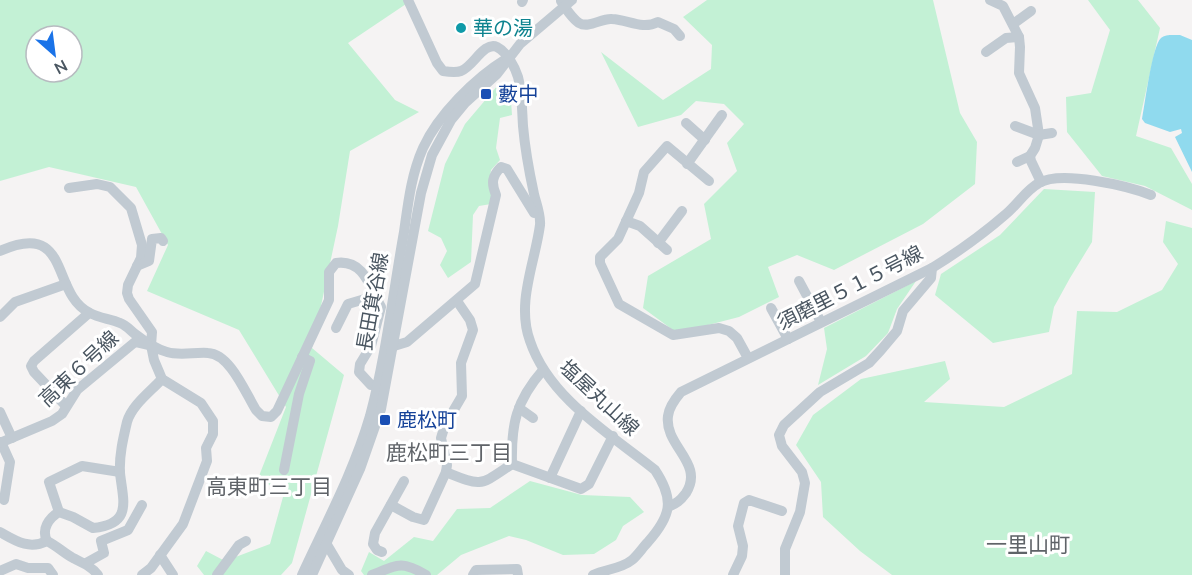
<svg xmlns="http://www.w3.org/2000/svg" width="1192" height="575" viewBox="0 0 1192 575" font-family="'Nunito Sans','Noto Sans JP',sans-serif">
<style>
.green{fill:#c3f1d5;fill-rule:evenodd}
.water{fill:#90daee}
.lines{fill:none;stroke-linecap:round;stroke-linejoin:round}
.minor{stroke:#c1cad2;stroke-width:10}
.culture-dot{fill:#0f9aa8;stroke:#fff;stroke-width:2}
.transit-dot{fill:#1a4fb4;stroke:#fff;stroke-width:2}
.labels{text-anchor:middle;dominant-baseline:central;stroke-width:6;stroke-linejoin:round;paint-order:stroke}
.culture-label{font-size:20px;fill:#0d838f;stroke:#fff;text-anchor:start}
.transit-label{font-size:20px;fill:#164399;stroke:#fff;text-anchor:start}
.street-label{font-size:20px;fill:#4a5661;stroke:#fff}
.neighbourhood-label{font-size:21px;fill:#5f6368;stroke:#fff}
</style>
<rect width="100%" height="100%" fill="#f5f3f3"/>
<g class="green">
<path d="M0,0H412L348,43L395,100L419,112L350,151L338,226L312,348L344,375L292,563L281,575H204L197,566L206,551L225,561L270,544L283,497L259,476L286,407L239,330L147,291L168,245L136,187L49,167L0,181ZM36,36H72V72H36Z"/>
<polygon points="707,0 933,0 960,113 977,142 975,184 923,224 834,270 797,255 768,267 779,297 739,317 677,333 643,308 648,276 711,239 704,204 737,171 727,143 744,124 724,104 696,101 681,115 638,127 601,52 663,100 711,69 712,45 683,17"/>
<polygon points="1088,0 1138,0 1160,28 1136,136 1171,148 1192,184 1192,210 1145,186 1102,176 1067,132 1066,97 1091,93 1110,30"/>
<polygon points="498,85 510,87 512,115 500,118 496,148 500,160 491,170 489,187 493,194 491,204 479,206 473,215 471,262 448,278 440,265 447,251 441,238 428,231 445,164 465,124"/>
<polygon points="1044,189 1095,192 1092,242 1070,278 1054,307 1049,332 993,343 935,295 941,274 1000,235"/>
<polygon points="1166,221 1192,228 1192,575 892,575 860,551 823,517 821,482 796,445 813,415 861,379 945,361 950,379 924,402 1004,407 1072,374 1077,311 1117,312 1162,290 1178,264 1163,242"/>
<polygon points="916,281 897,309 888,333 866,356 818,385 827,349 824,328"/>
<polygon points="530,481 582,495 630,497 644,512 623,526 616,540 594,554 563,555 526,540 509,536 461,555 437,575 364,575 361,571 369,552 384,561 414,537 433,541 457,509 490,508"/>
</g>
<path class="water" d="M1180,35L1192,40V172L1175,137L1182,133L1181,129L1170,132L1145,123L1142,119C1145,104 1152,46 1161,38C1165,34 1174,35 1180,35Z"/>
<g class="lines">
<g class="minor">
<path d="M408,0L437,63L443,71C449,72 456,73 461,71C473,67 484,41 497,47C507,52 515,67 518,77C522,92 522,110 523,126C525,149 529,171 534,194C536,203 541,215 540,225C535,263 516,303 530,341C549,398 610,434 655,470C675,500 671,516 648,542C643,547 638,555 632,560C621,569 606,569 593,575"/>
<polyline points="990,0 1003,6 1019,37 1020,47 1019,73 1035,108 1039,135 1035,148 1030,156 1031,161 1041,182"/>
<path d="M561,1C565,8 573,19 579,23C589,29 601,18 612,19C629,20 642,30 658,22L674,29L680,36"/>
<polyline points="522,2 523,0"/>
<polyline points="1013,24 1031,11"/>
<polyline points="986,52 1006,38 1019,37"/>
<polyline points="686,123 705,140"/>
<polyline points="1015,126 1039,135 1052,133"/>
<polyline points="1017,162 1030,156"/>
<polyline points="687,164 722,115"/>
<polyline points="709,181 667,146 644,172 639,193 618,239 600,257 600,263 619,304 673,335 719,328 729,331 737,338 748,358"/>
<polyline points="69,188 97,184 110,187 131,208 142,245 141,258 128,285 127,293 129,299 152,332 151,345 154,360 162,379 201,403 213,421 213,434 206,448 207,461 183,524 151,568 142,575"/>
<polyline points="626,221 640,226 667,250"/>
<polyline points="658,243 682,211"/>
<path d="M0,251C72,219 50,294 90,313C99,318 111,319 120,323C126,325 130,330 135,334C144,341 155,349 167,352C179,356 195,352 208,353C230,354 245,392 256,410L262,416L271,417L277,411L329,300V272L336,263C364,259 370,287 381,307L371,346L360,364L359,372L371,385H377"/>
<polyline points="137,266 149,261 152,239 161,238 163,241"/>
<polyline points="799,281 821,322"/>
<path d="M457,301L470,320L473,330L461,363L462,396L445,425L441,438L447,465L446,472C483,487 479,486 512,464C511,424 516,401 543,370"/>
<polyline points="771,308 788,339"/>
<polyline points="0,317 15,302 66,284"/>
<polyline points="336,328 348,304 375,296"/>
<path d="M394,346L407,342L475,284L496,195C491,183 492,176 501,167L507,169L534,213"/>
<polyline points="66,406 34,372 31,366 34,361 89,313"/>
<polyline points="519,408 533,418"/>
<polyline points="0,412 12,438"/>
<polyline points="1,442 10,462 4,500"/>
<polyline points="0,443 52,421 62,414 77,390 135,342 148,345"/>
<polyline points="512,464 581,489 589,484 613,436"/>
<polyline points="284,470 299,394 310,361 302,357"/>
<polyline points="550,478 581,411"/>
<polyline points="391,505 413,517 424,520 446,472"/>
<path d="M668,507C677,503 680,501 686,493C705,463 664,446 668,416C669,407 675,399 681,392L932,268C958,252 983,234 1006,214C1017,205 1026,190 1039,183C1061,170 1128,186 1151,195"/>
<polyline points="59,512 49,482 82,466 120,472"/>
<path d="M0,532C16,541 29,550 47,541C57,546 64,553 73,558C83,563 91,566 98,575"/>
<path d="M47,541C41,529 49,518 59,512L73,517L93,528C133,524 123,501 120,473C119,456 123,439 127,422C132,405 150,392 162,379"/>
<polyline points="326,543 342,570 349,575"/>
<polyline points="382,552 377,550 373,544 375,533 404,481"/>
<polyline points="160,555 173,575"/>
<polyline points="86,563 104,553 101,541 128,530 142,505"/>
<polyline points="0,571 16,564 28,568 48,568 53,575"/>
<polyline points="217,575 239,545 246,541"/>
<path d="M302,575C326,523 354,471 370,416C386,356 393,293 404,232C408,204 411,175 423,148C438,115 475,78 506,59"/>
<polyline points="312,575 360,469 381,409 421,193 432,155 451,120 465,103 497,74 520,44 572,0"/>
<path d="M372,575C397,565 401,560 426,575"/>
<polyline points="473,575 476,570 517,569 518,575"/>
<polyline points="733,575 742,556 743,546 738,526 744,503 749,500 782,511"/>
<polyline points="785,575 785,549 800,512 805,483 802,472 782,446 779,435 784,425 820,392 869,363 881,350 897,331 903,311 931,278 932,268"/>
</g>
</g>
<circle class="culture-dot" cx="461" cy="28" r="6"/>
<g class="transit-dot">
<rect x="480" y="88" width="12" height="12" rx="3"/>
<rect x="379" y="414" width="12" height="12" rx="3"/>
</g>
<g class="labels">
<g class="culture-label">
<text x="473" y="28">華の湯</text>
</g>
<g class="transit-label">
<text x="498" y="94">藪中</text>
<text x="397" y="420">鹿松町</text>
</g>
<g class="street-label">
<text transform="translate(850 288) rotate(-27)">須磨里５１５号線</text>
<text transform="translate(373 302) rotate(-80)">長田箕谷線</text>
<text transform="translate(79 369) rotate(-43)">高東６号線</text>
<text transform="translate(599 398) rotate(43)">塩屋丸山線</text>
</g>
<g class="neighbourhood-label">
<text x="449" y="453">鹿松町三丁目</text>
<text x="269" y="487">高東町三丁目</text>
<text x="1028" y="545">一里山町</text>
</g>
</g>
<g transform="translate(54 54) rotate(152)"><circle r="28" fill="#ffffff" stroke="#b7bbc0" stroke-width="1.5"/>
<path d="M0-4.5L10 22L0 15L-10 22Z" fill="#1a73e8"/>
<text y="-9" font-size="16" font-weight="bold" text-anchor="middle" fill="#4a5661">N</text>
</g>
</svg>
